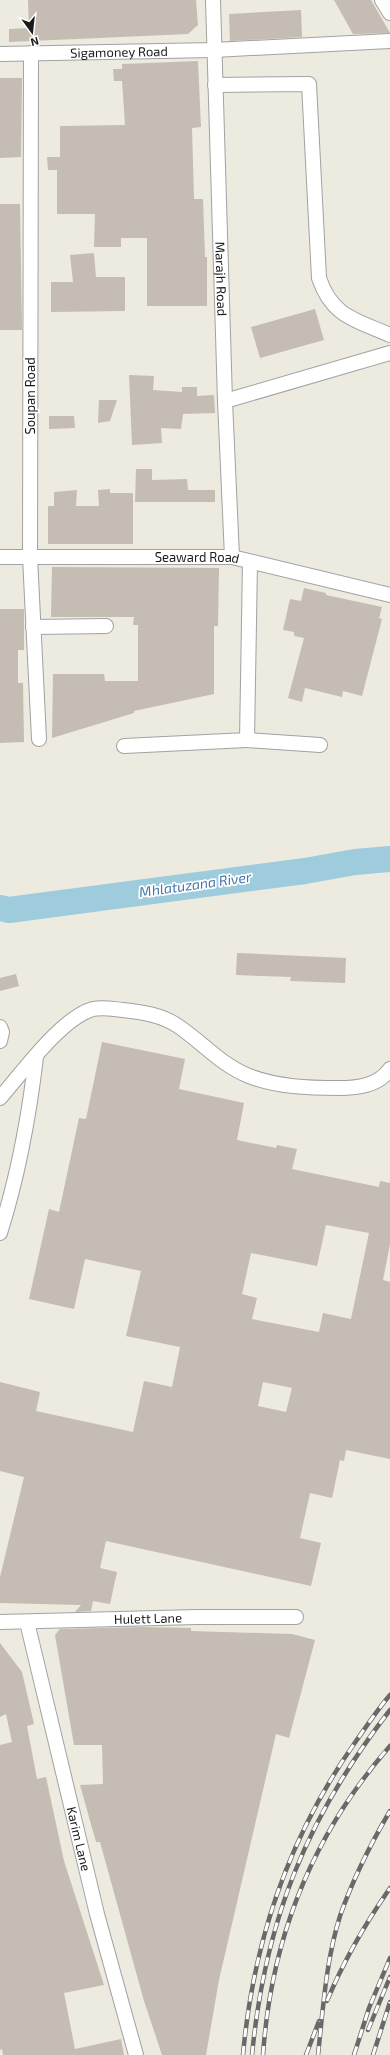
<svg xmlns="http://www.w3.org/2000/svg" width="390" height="2055" viewBox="0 0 390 2055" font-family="'Exo 2',sans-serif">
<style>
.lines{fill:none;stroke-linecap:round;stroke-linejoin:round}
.river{stroke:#9eccdd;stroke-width:26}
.building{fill:#c5bcb3;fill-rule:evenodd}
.minor-casing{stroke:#a2a2a2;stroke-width:16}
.minor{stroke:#fff;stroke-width:14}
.rail-casing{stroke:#696969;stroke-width:4.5}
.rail{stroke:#fff;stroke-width:3;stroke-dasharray:9;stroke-linecap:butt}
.labels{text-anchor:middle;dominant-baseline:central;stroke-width:3.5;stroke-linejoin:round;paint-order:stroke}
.street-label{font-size:13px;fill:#1b1b1b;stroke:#fff}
.water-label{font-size:14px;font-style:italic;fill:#4575ad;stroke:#fff}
</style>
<rect width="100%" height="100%" fill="#edeae0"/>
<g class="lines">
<polyline class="river" points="0,908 9,910 305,871 355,862 390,859"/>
</g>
<g class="building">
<polygon points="28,0 196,0 198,25 188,34 9,42 9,29 29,28"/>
<polygon points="334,0 371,0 390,33 353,34"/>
<polygon points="301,10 302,37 230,41 229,14"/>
<polygon points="198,61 201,127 192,128 194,199 203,199 205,257 207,257 207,306 147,306 147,238 121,238 121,247 94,247 95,214 57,214 57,170 48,170 47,157 60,157 60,126 125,125 122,81 114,81 113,69 122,69 122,64"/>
<polygon points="0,78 22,78 21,157 0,158"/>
<polygon points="0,204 20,204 22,330 0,330"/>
<polygon points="94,253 96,277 125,277 125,311 51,312 51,282 73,282 70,255"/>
<polygon points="315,309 324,340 260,358 251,327"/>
<polygon points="129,375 154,376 153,390 182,392 182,387 197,387 197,396 214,395 215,413 183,414 181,429 161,428 162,443 132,445"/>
<polygon points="99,400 117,400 110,421 98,423"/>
<polygon points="49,416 74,416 75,428 49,429"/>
<polygon points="136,469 152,469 152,480 187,479 188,490 215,490 215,502 135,502"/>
<polygon points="110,489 110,493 133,493 133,544 48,544 48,506 54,506 54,492 77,490 76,506 99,506 98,490"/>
<polygon points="52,567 219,568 218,626 214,626 214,694 134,711 134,713 52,738 53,674 104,674 105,681 138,681 138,625 133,625 134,617 51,617"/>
<polygon points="304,588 326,593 326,595 382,607 379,618 382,619 362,696 343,691 342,697 305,688 302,702 288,698 304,638 294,636 294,632 283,630 290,599 301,601"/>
<polygon points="0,609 24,609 24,650 18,650 18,683 23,683 24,742 0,743"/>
<polygon points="237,953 346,958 345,983 290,981 291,977 236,975"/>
<polygon points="16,974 19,986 0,991 0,978"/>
<path d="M102,1042L185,1059L179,1089L244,1103L237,1140L276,1148L277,1145L297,1149L292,1169L379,1187L380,1181L390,1183V1244L383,1280L390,1282V1459L346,1450L344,1461L340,1460L332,1498L310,1493L300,1538L321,1543L311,1586L106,1541L100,1568L117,1572L110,1604L93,1601L91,1611L75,1612L81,1605L0,1603V1577L24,1477L0,1471V1382L40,1392L36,1411L133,1432L144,1381L172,1387L180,1347L126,1336L141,1271L85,1259L74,1309L29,1299L49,1209L59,1212L79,1118L86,1119ZM326,1225L369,1233L351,1319L323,1313L319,1332L252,1319L257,1298L242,1294L251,1253L317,1266ZM263,1382L292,1388L286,1412L258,1406Z"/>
<polygon points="141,1627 191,1628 191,1631 292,1634 315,1640 289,1738 276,1734 219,1980 206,2055 162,2055 144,2001 100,1842 96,1842 80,1785 103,1784 102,1745 74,1745 55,1635 60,1629"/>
<polygon points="0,1643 22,1672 34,1724 27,1726 37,1779 46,1777 64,1861 104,1985 64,1993 75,2049 121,2039 124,2055 3,2055 2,2049 0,2050 0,1745 12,1742 6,1714 0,1717"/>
</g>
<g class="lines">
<defs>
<g id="minor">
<path id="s1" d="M213,0L225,401L232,557"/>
<polyline points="382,0 390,13"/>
<polyline points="31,53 30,557 39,739"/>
<path id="s2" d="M0,54L214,50L390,41"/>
<path d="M215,85L309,84L319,278C332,317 356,320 390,335"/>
<polyline points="225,401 390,353"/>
<path id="s3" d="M0,557H232L390,595"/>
<polyline points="33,627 106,626"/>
<polyline points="247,740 320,745"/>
<polyline points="124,746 247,740 250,562"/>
<polyline points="0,1027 2,1032 0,1041"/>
<path d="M0,1098C22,1073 61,1018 93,1009C103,1007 113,1009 123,1010C142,1012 162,1015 178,1026C202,1042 221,1065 249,1076C277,1087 309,1088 339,1088C357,1088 378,1086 390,1069"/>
<path d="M0,1233C18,1176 29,1117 36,1057"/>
<path id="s4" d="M0,1622L197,1617H296"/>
<path id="s5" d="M27,1622L97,1914L136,2055"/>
</g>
</defs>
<use href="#minor" class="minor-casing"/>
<use href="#minor" class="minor"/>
<defs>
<g id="rail">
<path d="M327,2001C344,1960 365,1924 390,1888"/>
<polyline points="368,2030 390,1977"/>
<path d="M243,2055C253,1942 289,1837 354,1744C366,1727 377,1710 390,1695"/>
<path d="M252,2055C265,1920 307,1817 390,1710"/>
<path d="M263,2055C271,1938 313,1834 390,1746"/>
<polyline points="306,2055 319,2021"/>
<path d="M318,2055C323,2009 326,1960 340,1916C353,1879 370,1845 390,1811"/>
<polyline points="354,2055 369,2008 390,1958"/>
<polyline points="373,2055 390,2002"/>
</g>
</defs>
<use href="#rail" class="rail-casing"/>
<use href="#rail" class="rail"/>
</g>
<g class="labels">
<g class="street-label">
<text stroke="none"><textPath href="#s2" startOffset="119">Sigamoney Road</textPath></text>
<text stroke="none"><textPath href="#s1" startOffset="279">Marajh Road</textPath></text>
<text transform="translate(30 396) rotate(-90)">Soupan Road</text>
<text stroke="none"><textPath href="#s3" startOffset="197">Seaward Road</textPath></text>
<text stroke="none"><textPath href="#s4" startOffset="148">Hulett Lane</textPath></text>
<text stroke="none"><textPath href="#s5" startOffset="223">Karim Lane</textPath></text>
</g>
<g class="water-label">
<text transform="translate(195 884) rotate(-8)">Mhlatuzana River</text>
</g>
</g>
<g transform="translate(32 32) rotate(165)" stroke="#ffffff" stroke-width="3" paint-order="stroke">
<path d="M0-3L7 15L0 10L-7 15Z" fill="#1b1b1b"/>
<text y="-6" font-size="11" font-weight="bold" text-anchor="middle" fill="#1b1b1b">N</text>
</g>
</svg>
